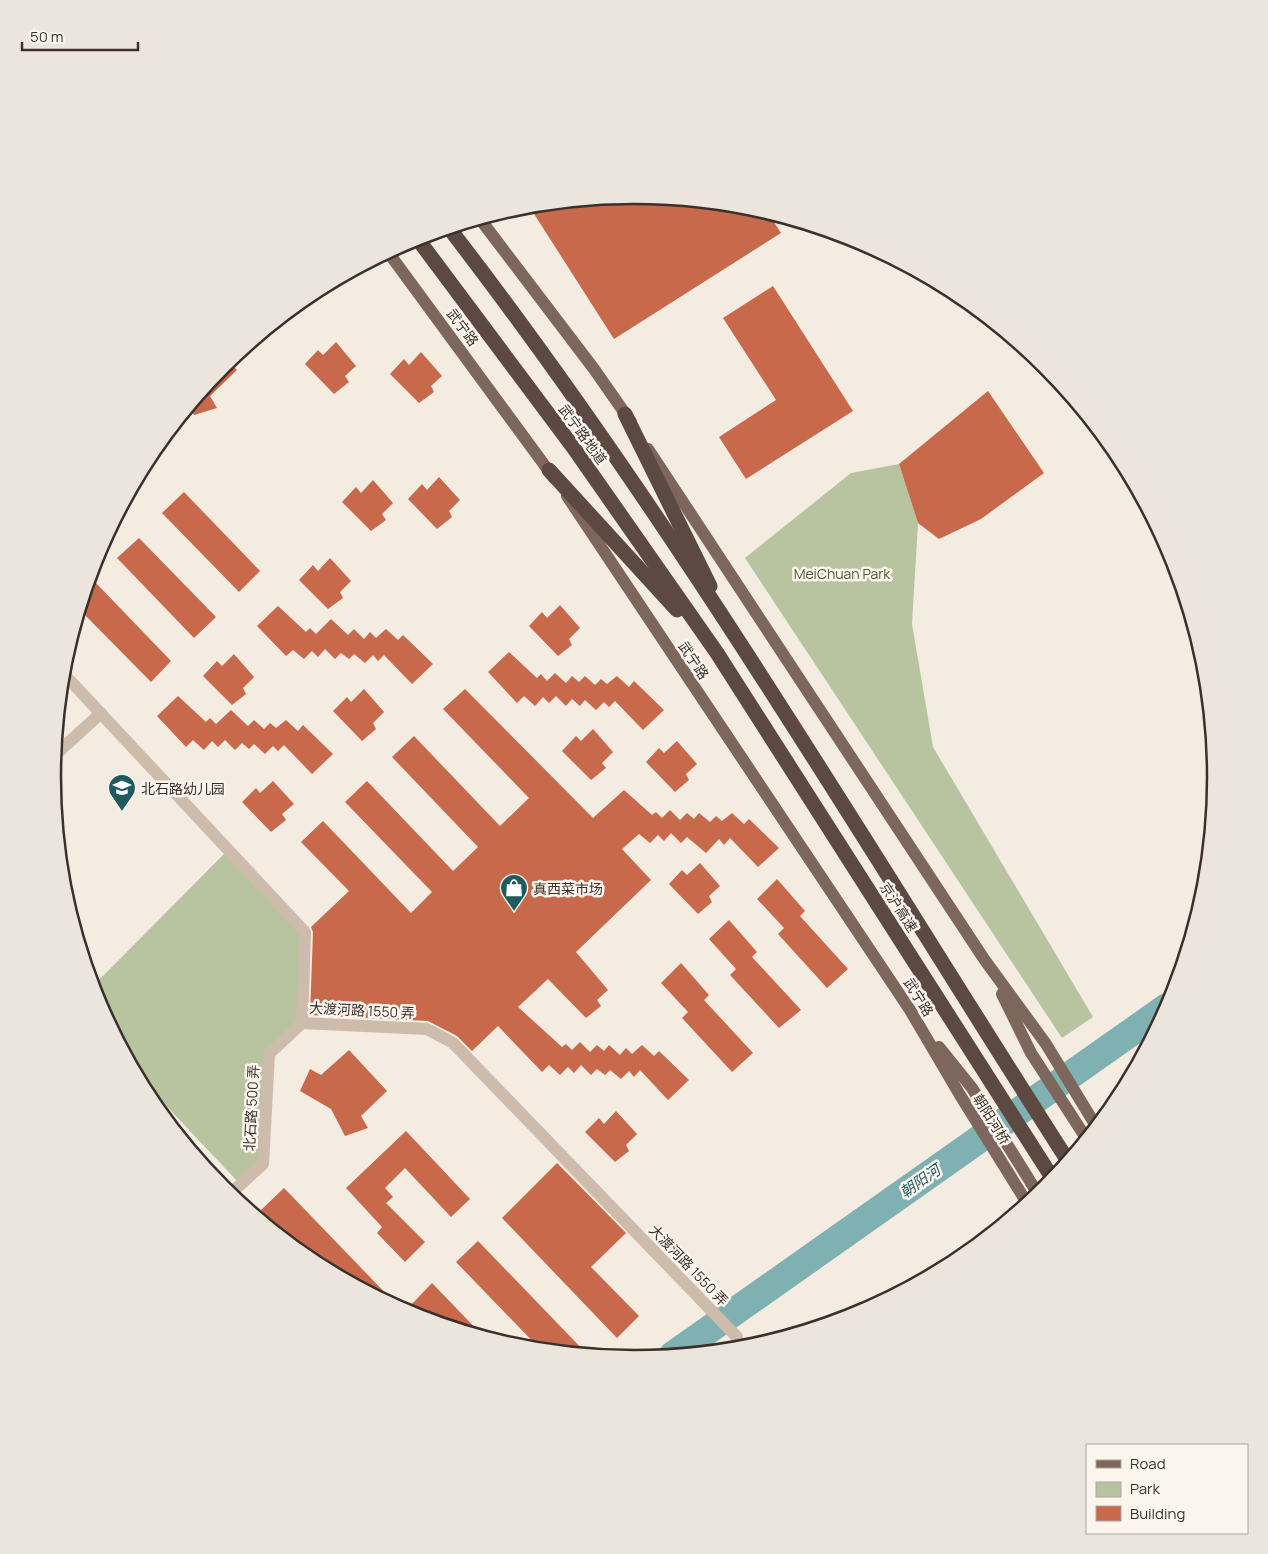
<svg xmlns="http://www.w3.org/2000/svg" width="1268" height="1554" viewBox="0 0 1268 1554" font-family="Manrope,'Noto Sans SC',sans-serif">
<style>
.green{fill:#b8c4a0}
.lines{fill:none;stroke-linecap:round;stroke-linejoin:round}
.river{stroke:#7fb0b2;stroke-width:28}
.building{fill:#c8694b}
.minor{stroke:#cdbbac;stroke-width:12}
.major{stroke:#7d675c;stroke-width:12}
.highway{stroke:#5c4a42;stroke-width:15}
.labels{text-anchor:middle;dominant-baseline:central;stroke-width:5;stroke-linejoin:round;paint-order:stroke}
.street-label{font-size:14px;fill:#3b302b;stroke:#fbf5ee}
.park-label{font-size:14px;fill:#4a5a2e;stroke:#fbf5ee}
.poi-label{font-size:14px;fill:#3b302b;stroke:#fbf5ee;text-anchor:start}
.water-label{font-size:15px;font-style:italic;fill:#1f5a5e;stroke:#fbf5ee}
.rim{fill:none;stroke:#3b302b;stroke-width:2.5}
</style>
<rect width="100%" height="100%" fill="#f4ebe1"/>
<g class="green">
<polygon points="899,464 918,523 912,624 933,747 1093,1017 1062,1038 745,558 851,473"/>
<polygon points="229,849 305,932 302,1023 269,1054 263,1164 241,1185 138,1076 97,999 93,986"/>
</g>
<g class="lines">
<polyline class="river" points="673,1355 1167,1007"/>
</g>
<g class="building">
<polygon points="634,196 748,207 768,213 781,233 614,339 529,206"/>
<polygon points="773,286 853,411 746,479 719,437 776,400 723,318"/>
<polygon points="336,342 356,366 345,376 349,382 334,394 305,364 318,350 323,355"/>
<polygon points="421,352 442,376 431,386 434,392 419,403 390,374 404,359 409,365"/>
<polygon points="228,362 237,370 210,396 217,408 194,415 189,406"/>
<polygon points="988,391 1044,473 981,519 939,539 918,523 899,464"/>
<polygon points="439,477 460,500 449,511 452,517 437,529 408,499 422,484 427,490"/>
<polygon points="373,480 393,503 382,514 386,520 371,531 342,502 356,487 361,493"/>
<polygon points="184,492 260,571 239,592 162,513"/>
<polygon points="139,538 216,617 194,638 117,558"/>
<polygon points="330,558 351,581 340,592 343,598 328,609 299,580 313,565 318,571"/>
<polygon points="95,582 171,661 151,682 80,610 86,591"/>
<polygon points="560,605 580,628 569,639 572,645 558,656 529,626 542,612 547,618"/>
<polygon points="278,606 306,632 310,628 316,634 331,619 348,635 354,629 364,639 370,632 376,638 386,629 398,640 403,635 433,664 412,684 384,655 378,661 373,655 365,663 354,654 349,659 341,653 335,659 325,649 318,657 312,651 304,659 293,650 286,656 257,626"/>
<polygon points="509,652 537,678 541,674 547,681 555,673 566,683 572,676 579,682 585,676 595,685 601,679 607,684 617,676 629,687 634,681 664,710 643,730 615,701 609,707 604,702 596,710 585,700 580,706 572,699 566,706 556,696 549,703 543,697 535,706 524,696 517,703 488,672"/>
<polygon points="234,654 254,677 243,688 246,694 232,705 203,676 217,661 222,666"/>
<polygon points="364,689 384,712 373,723 376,729 362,741 333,711 347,697 351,702"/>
<polygon points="465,689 593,818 624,790 652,815 656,812 662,818 670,810 680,820 687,813 694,819 699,813 710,822 716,816 722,821 732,813 744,824 749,819 779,848 758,867 730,838 724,845 719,839 706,853 687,837 681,843 671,833 664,841 658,835 650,843 639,834 622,849 651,880 576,952 608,990 597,1000 601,1006 586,1018 548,979 518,1007 562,1047 566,1044 572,1050 580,1042 590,1052 597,1045 604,1051 609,1045 620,1055 626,1048 632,1054 642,1045 654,1056 659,1051 689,1080 668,1100 640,1070 634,1077 629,1071 621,1079 610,1070 605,1075 597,1069 591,1075 581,1065 574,1073 568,1067 560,1075 549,1065 542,1072 498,1026 472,1051 457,1036 428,1021 310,1015 313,932 311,927 349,891 301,842 323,821 411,913 432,892 345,802 367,781 453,871 478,847 392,757 414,736 500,826 529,798 443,709"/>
<polygon points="178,696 206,722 210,718 216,724 231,710 248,726 254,720 264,729 270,723 276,728 286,720 298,731 303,725 333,754 312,774 284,745 278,751 273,746 265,754 254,744 249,749 242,743 235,750 225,740 218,747 212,741 204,750 193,740 186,747 157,716"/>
<polygon points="593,729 613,752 602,763 606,768 591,780 562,751 576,736 581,741"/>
<polygon points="677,741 697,764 686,774 689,780 675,792 646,762 659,748 664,753"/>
<polygon points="273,781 294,804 282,814 286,820 271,832 242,802 256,788 260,793"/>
<polygon points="700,863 720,886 709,896 712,902 698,914 669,884 682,870 687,875"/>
<polygon points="777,879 805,911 800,916 848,969 827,988 778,934 784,928 757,899"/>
<polygon points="729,920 757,952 752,957 801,1010 779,1028 730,975 736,969 709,939"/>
<polygon points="681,963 709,995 704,1000 753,1053 732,1072 682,1018 688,1012 661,983"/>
<polygon points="349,1050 387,1091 361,1116 368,1128 345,1136 331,1109 300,1091 310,1069 321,1075"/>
<polygon points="616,1111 637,1134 626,1145 629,1151 615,1162 585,1132 599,1118 604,1124"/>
<polygon points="406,1131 470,1199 451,1217 405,1168 385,1188 393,1197 386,1203 425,1242 405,1262 377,1233 382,1227 346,1188"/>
<polygon points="557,1163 626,1233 591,1267 639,1316 617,1338 502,1218"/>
<polygon points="284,1188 394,1302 392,1304 311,1260 261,1210"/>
<polygon points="478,1241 587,1354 540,1349 456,1262"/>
<polygon points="432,1283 483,1336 420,1317 410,1306"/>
</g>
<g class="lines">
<g class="minor">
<polyline points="63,673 305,932 302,1023 427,1029 453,1043 737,1337"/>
<polyline points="55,755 101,713"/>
<polyline points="1094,1122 1107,1113"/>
<polyline points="230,1194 263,1164 269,1054 302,1023"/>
</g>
<g class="major">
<polyline points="480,219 594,369 631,422"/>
<polyline points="388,252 554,478"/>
<polyline points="648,449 984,959 1046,1044 1096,1126"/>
<polyline points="567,496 910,1010 960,1095 1027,1203"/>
<polyline points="1002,994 1031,1053 1086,1138"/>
<polyline points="939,1047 972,1088 1038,1194"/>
</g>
<g class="highway">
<path d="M449,228C677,523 867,847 1068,1161"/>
<polyline points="417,238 573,447 717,653 1053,1179"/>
<polyline points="625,414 710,586"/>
<polyline points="549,470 677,610"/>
</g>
</g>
<defs>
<symbol id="school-pin" viewBox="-11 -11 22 30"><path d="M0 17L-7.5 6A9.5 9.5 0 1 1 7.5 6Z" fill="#1f5a5e" stroke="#fbf5ee"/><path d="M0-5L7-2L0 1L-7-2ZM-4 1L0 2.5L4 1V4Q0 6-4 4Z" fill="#fff"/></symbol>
<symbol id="shop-pin" viewBox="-11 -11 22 30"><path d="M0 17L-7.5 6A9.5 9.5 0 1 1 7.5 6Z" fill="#1f5a5e" stroke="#fbf5ee"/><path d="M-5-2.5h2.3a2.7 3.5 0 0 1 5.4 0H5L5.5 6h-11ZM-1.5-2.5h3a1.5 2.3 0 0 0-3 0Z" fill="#fff"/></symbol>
</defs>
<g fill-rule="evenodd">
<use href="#school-pin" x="106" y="772" width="32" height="43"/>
<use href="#shop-pin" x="498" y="872" width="32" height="43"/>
</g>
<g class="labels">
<g class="street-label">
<text transform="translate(463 327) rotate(53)">武宁路</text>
<text transform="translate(583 434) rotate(54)">武宁路地道</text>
<text transform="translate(694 660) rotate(56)">武宁路</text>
<text transform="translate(899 907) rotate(57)">京沪高速</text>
<text transform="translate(919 997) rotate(58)">武宁路</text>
<text transform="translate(362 1010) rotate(3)">大渡河路 1550 弄</text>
<text transform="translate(251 1108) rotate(-87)">北石路 500 弄</text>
<text transform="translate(992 1119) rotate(58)">朝阳河桥</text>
<text transform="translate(689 1265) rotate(46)">大渡河路 1550 弄</text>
</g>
<g class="park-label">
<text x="842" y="573">MeiChuan Park</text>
</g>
<g class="poi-label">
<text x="141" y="788">北石路幼儿园</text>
<text x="533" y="888">真西菜市场</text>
</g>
<g class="water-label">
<text transform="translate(920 1181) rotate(-35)">朝阳河</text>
</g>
</g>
<path d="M0 0H1268V1554H0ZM61 777a573 573 0 1 1 1146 0a573 573 0 1 1-1146 0Z" fill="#ece5de" fill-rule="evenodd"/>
<path class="rim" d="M61 777a573 573 0 1 1 1146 0a573 573 0 1 1-1146 0Z"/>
<rect x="1086" y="1444" width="162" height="90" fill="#fbf5ee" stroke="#aea6a0"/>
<rect x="1096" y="1460" width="25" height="8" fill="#7d675c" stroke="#aea6a0"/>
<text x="1130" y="1469" font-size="15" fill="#3b302b">Road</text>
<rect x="1096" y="1482" width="25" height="15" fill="#b8c4a0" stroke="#aea6a0"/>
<text x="1130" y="1494" font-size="15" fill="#3b302b">Park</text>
<rect x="1096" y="1506" width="25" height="15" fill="#c8694b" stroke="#aea6a0"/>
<text x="1130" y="1519" font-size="15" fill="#3b302b">Building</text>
<path d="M22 42v8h116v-8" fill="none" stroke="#3b302b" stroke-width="2.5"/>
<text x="30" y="42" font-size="15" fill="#3b302b" stroke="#fbf5ee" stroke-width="4" paint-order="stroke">50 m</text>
</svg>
